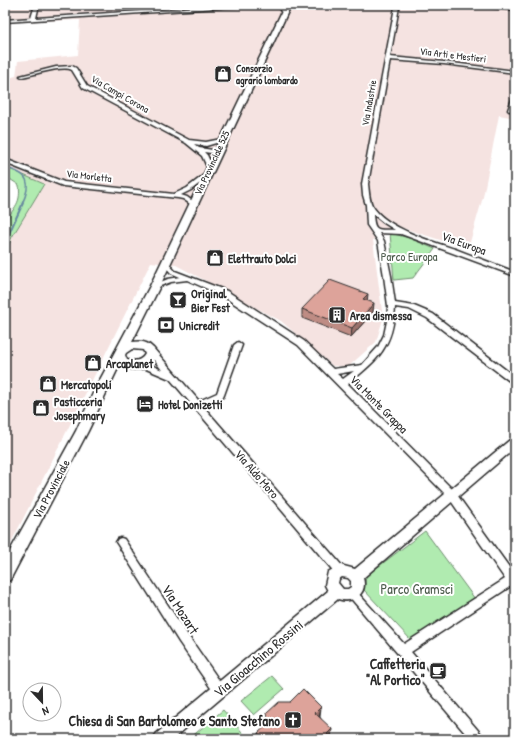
<svg xmlns="http://www.w3.org/2000/svg" width="520" height="744" viewBox="0 0 520 744" font-family="'Patrick Hand',sans-serif">
<style>
.built{fill:#f5e3e1}
.green{fill:#b0ebb0;stroke:#6e8b6e}
.lines{fill:none;stroke-linecap:round;stroke-linejoin:round}
.stream-far1{stroke:#66889f;stroke-width:1.5}
.stream{stroke:#66889f;stroke-width:2}
.minor-casing{stroke:#2b2b2b;stroke-width:3}
.tertiary-casing{stroke:#2b2b2b;stroke-width:3}
.primary-casing{stroke:#2b2b2b;stroke-width:3}
.minor{fill:#fff;fill-rule:evenodd}
.tertiary{fill:#fff;fill-rule:evenodd}
.primary{fill:#fff;fill-rule:evenodd}
.wall{fill:#be8c84;stroke:#2b2b2b}
.shaded-wall{fill:#9b726c;stroke:#2b2b2b}
.building{fill:#dda39a;stroke:#2b2b2b}
.labels{text-anchor:middle;dominant-baseline:central;stroke-width:4;stroke-linejoin:round;paint-order:stroke}
.far-street-label{font-size:10px;fill:#2b2b2b;stroke:#fff}
.far-poi-label{font-size:10px;font-weight:bold;fill:#2b2b2b;stroke:#fff;text-anchor:start}
.street-label{font-size:12px;fill:#2b2b2b;stroke:#fff}
.park-label{font-size:12px;fill:#4c5b4c;stroke:#fff}
.poi-label{font-size:12px;font-weight:bold;fill:#2b2b2b;stroke:#fff;text-anchor:start}
.near-park-label{font-size:14px;fill:#4c5b4c;stroke:#fff}
.near-street-label{font-size:14px;fill:#2b2b2b;stroke:#fff}
.near-poi-label{font-size:14px;font-weight:bold;fill:#2b2b2b;stroke:#fff;text-anchor:end}
</style>
<rect width="100%" height="100%" fill="#fff"/>
<filter id="ink" filterUnits="userSpaceOnUse"><feTurbulence type="fractalNoise" baseFrequency=".025" numOctaves="2"/><feDisplacementMap in="SourceGraphic" scale="8" xChannelSelector="R" yChannelSelector="G"/><feConvolveMatrix kernelMatrix="1 2 1 2 8 2 1 2 1" color-interpolation-filters="sRGB"/></filter>
<g filter="url(#ink)">
<polygon class="built" points="5,5 367,5 515,10 515,118 499,115 483,197 468,249 400,227 373,240 383,319 376,342 349,366 333,366 281,321 176,265 151,262 5,555 5,253 12,237 44,184 5,167 5,79 16,76 18,61 78,55 80,20 5,22"/>
<g class="green">
<path d="M5,167L44,184L12,237L5,253C5,244 3,232 6,224C11,207 22,207 19,185L5,176Z"/>
<polygon points="390,233 409,238 435,249 413,278 394,280"/>
<polygon points="425,531 475,599 411,640 364,590 366,576"/>
<polygon points="272,676 284,689 254,715 241,701"/>
<polygon points="223,710 248,739 189,739"/>
</g>
<g class="lines">
<path class="stream-far1" d="M5,168C29,173 32,183 22,204"/>
<polyline class="stream" points="5,242 23,203"/>
<defs>
<g id="minor">
<polygon points="35,5 39,5 36,18 230,5 250,5 248,6 5,22 5,20 31,18"/>
<polygon points="280,5 284,5 285,14 283,14 280,10"/>
<path d="M393,5H397L399,7L390,57L444,62L515,71V73L444,64L390,60L368,184C369,191 369,199 372,205C385,228 431,241 455,249C475,257 495,264 515,272V276L401,234L379,233L384,241L391,276L395,303L414,306L433,314L515,377V384L512,383L427,318L409,309L395,307C393,348 377,360 348,384L455,492L514,574H515V589L511,586L411,652L482,735L484,739H470L348,595L349,592L353,590L357,592L404,644L505,579L449,498L298,345L221,295L187,280L171,282L155,288L151,286L168,279L180,277L171,273L162,263L163,262H167L175,271L227,291L304,341L333,369L362,365L378,347L384,335L387,321L388,306L384,276L378,241L367,225L366,205L363,195L362,184L395,7ZM373,214L384,223L395,230C378,229 374,233 373,214ZM354,371L343,379L337,374Z"/>
<polygon points="421,5 488,5 515,8 515,10 486,7 423,6"/>
<path d="M72,66L76,68L87,86L189,140L206,142L226,138V140L206,146L194,144L199,148L220,151L221,152L218,154L204,152L207,155L213,168L212,169H208L202,156L186,143L83,88L72,70C62,65 34,75 22,77L20,76L56,67Z"/>
<polygon points="515,97 514,110 509,111 508,110 512,99"/>
<polygon points="5,159 64,182 174,194 187,188 205,174 210,175 191,190 181,195 187,197 195,203 196,204 193,206 183,199 178,198 63,186 5,163"/>
<polygon points="238,342 242,345 224,395 223,397 203,406 344,568 345,571 344,574 340,575 336,574 170,379 139,366 138,364 142,361 162,370 146,350 150,347 153,348 199,401 217,393 234,345"/>
<polygon points="121,538 124,539 187,634 223,686 225,690 223,694 219,696 215,694 179,642 118,545 116,542 118,539"/>
</g>
<path id="tertiary" d="M515,438V448L363,578C368,594 353,604 338,599L173,739H153L156,734L328,591L325,585L328,572L340,565L355,569L511,439ZM342,577L348,578L351,581V587L348,589H343L338,583L339,579Z"/>
<path id="primary" d="M285,5H291L160,286L132,342C144,340 151,343 157,354C155,357 153,363 150,365C141,372 129,369 119,366L88,431L10,580L5,582V560L76,431L94,391L150,286ZM132,349L143,350L145,354C141,361 135,362 127,360L125,355L126,353Z"/>
</defs>
<use href="#minor" class="minor-casing"/>
<use href="#tertiary" class="tertiary-casing"/>
<use href="#primary" class="primary-casing"/>
<use href="#minor" class="minor"/>
<use href="#tertiary" class="tertiary"/>
<use href="#primary" class="primary"/>
</g>
<g class="wall">
<polygon points="367,301 373,312 351,337 302,318 302,309"/>
<polygon points="321,707 320,717 331,738 332,739 258,739 258,733"/>
</g>
<g class="shaded-wall">
<polygon points="368,294 367,302 363,299"/>
<polygon points="374,303 373,312 351,337 352,328"/>
<polygon points="321,707 319,718 315,713"/>
<polygon points="332,729 331,739 327,734"/>
</g>
<g class="building">
<polygon points="330,280 368,294 363,299 374,303 352,328 302,309"/>
<polygon points="303,689 321,707 315,713 332,729 327,734 332,739 264,739 258,733 268,724 267,713 279,702 290,702"/>
</g>
</g>
<defs>
<symbol id="shop-square" viewBox="-11 -11 22 22"><rect x="-9" y="-9" width="18" height="18" rx="4" fill="#2b2b2b" stroke="#fff"/><path d="M-5-2.5h2.3a2.7 3.5 0 0 1 5.4 0H5L5.5 6h-11ZM-1.5-2.5h3a1.5 2.3 0 0 0-3 0Z" fill="#fff"/></symbol>
<symbol id="bar-square" viewBox="-11 -11 22 22"><rect x="-9" y="-9" width="18" height="18" rx="4" fill="#2b2b2b" stroke="#fff"/><path d="M-6-5H6L.8 .8V4.5H3.5V6h-7V4.5H-.8V.8Z" fill="#fff"/></symbol>
<symbol id="building-square" viewBox="-11 -11 22 22"><rect x="-9" y="-9" width="18" height="18" rx="4" fill="#2b2b2b" stroke="#fff"/><path d="M-4-6H4V6H1V3H-1V6H-4ZM-2.5-4.3h1.7v1.8h-1.7ZM.8-4.3h1.7v1.8H.8ZM-2.5-1h1.7V.8h-1.7ZM.8-1h1.7V.8H.8Z" fill="#fff"/></symbol>
<symbol id="bank-square" viewBox="-11 -11 22 22"><rect x="-9" y="-9" width="18" height="18" rx="4" fill="#2b2b2b" stroke="#fff"/><path d="M-6-4H6V4H-6ZM0-2.3a2.3 2.3 0 1 0 0 4.6a2.3 2.3 0 1 0 0-4.6Z" fill="#fff"/></symbol>
<symbol id="hotel-square" viewBox="-11 -11 22 22"><rect x="-9" y="-9" width="18" height="18" rx="4" fill="#2b2b2b" stroke="#fff"/><path d="M-6-4.5h1.5V1H6V5H4.5V3h-9V5H-6ZM-4 0a1.8 1.8 0 1 1 3.6 0ZM.5 0V-2.5h3Q6-2.5 6 0Z" fill="#fff"/></symbol>
<symbol id="cafe-square" viewBox="-11 -11 22 22"><rect x="-9" y="-9" width="18" height="18" rx="4" fill="#2b2b2b" stroke="#fff"/><path d="M-5.5-4.5H6V0H3Q3 3.5 0 3.5H-2.5Q-5.5 3.5-5.5 0ZM3-3.2v2h1.7v-2ZM-6 4.5H4V6H-6Z" fill="#fff"/></symbol>
<symbol id="church-square" viewBox="-11 -11 22 22"><rect x="-9" y="-9" width="18" height="18" rx="4" fill="#2b2b2b" stroke="#fff"/><path d="M-1.2-6h2.4v3.5h3.3v2.4h-3.3V6h-2.4V-.1h-3.3v-2.4h3.3Z" fill="#fff"/></symbol>
</defs>
<g fill-rule="evenodd">
<use href="#shop-square" x="213" y="64" width="20" height="20"/>
<use href="#shop-square" x="205" y="248" width="20" height="20"/>
<use href="#bar-square" x="168" y="290" width="20" height="20"/>
<use href="#building-square" x="327" y="305" width="20" height="20"/>
<use href="#bank-square" x="156" y="315" width="20" height="20"/>
<use href="#shop-square" x="83" y="353" width="20" height="20"/>
<use href="#shop-square" x="38" y="374" width="20" height="20"/>
<use href="#hotel-square" x="135" y="394" width="20" height="20"/>
<use href="#shop-square" x="31" y="398" width="20" height="20"/>
<use href="#cafe-square" x="428" y="661" width="20" height="20"/>
<use href="#church-square" x="283" y="710" width="20" height="20"/>
</g>
<g class="labels">
<g class="far-street-label">
<text transform="translate(453 55) rotate(7)">Via Arti e Mestieri</text>
<text transform="translate(120 94) rotate(30)">Via Campi Corona</text>
<text transform="translate(369 103) rotate(-80)">Via Industrie</text>
<text transform="translate(212 163) rotate(-65)">Via Provinciale 525</text>
<text transform="translate(89 176) rotate(7)">Via Morletta</text>
</g>
<g class="far-poi-label">
<text x="236" y="68">Consorzio<tspan x="236" dy="12">agrario lombardo</tspan></text>
</g>
<g class="street-label">
<text transform="translate(464 243) rotate(20)">Via Europa</text>
<text transform="translate(379 404) rotate(45)">Via Monte Grappa</text>
<text transform="translate(257 474) rotate(49)">Via Aldo Moro</text>
<text transform="translate(51 489) rotate(-62)">Via Provinciale</text>
</g>
<g class="park-label">
<text x="409" y="256">Parco Europa</text>
</g>
<g class="poi-label">
<text x="228" y="258">Elettrauto Dolci</text>
<text x="191" y="293">Original<tspan x="191" dy="14">Bier Fest</tspan></text>
<text x="350" y="315">Area dismessa</text>
<text x="179" y="325">Unicredit</text>
<text x="106" y="363">Arcaplanet</text>
<text x="61" y="384">Mercatopoli</text>
<text x="54" y="401">Pasticceria<tspan x="54" dy="14">Josephmary</tspan></text>
<text x="158" y="404">Hotel Donizetti</text>
</g>
<g class="near-park-label">
<text x="417" y="588">Parco Gramsci</text>
</g>
<g class="near-street-label">
<text transform="translate(181 609) rotate(57)">Via Mozart</text>
<text transform="translate(258 658) rotate(-40)">Via Gioacchino Rossini</text>
</g>
<g class="near-poi-label">
<text x="425" y="663">Caffetteria<tspan x="425" dy="16">"Al Portico"</tspan></text>
<text x="280" y="720">Chiesa di San Bartolomeo e Santo Stefano</text>
</g>
</g>
<rect width="520" height="744" fill="none" stroke="#fff" stroke-width="20"/>
<rect x="10" y="10" width="500" height="724" fill="none" stroke="#2b2b2b" stroke-width="1.5" filter="url(#ink)"/>
<g transform="translate(42 702) rotate(158)"><circle r="19" fill="#ffffff" stroke="#aaaaaa"/>
<path d="M0-3L7 15L0 10L-7 15Z" fill="#2b2b2b"/>
<text y="-6" font-size="11" font-weight="bold" text-anchor="middle" fill="#2b2b2b">N</text>
</g>
</svg>
